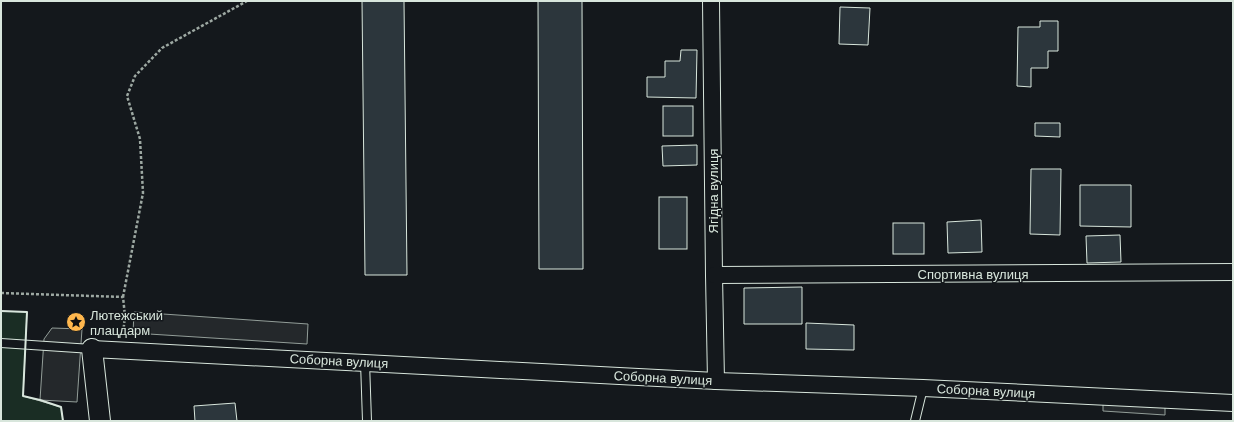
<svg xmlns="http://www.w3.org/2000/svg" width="1234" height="422" viewBox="0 0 1234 422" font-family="Arial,sans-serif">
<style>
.green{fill:#1a2d24;stroke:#939e99}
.parking{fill:#24282b;stroke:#939e99}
.building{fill:#2c363c;stroke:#d8e6dc}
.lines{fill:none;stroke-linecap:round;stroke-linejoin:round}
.service-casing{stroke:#d8e6dc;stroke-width:10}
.minor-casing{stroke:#d8e6dc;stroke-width:18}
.tertiary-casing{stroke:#d8e6dc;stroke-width:22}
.path{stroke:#9da8a2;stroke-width:2.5;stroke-dasharray:3 2;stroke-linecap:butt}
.service{stroke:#14181c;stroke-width:8}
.minor{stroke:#14181c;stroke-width:16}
.tertiary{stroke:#14181c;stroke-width:20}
.wall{stroke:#d8e6dc;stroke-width:2}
.labels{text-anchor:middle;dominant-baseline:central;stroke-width:3;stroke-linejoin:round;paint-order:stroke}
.street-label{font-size:13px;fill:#d8e6dc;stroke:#14181c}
.poi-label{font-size:13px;fill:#d8e6dc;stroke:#14181c;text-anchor:start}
</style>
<rect width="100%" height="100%" fill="#14181c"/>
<polygon class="green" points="1,311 27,312 23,396 61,407 63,421 1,421"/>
<g class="parking">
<polygon points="134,312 308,324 307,344 133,333"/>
<polygon points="52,328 82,329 77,402 40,400 44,339"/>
<polygon points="1103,401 1165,404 1165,415 1103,411"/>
</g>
<g class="building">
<polygon points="362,1 404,1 407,275 365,275"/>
<polygon points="538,1 582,1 583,269 539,269"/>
<polygon points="840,7 870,8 868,45 839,44"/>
<polygon points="1040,21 1058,21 1058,51 1048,51 1048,68 1031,68 1031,87 1017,86 1018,27 1040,27"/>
<polygon points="681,50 697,50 696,98 647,97 647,77 665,77 665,61 680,61"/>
<rect x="663" y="106" width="30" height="30"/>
<polygon points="1035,123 1060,123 1060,137 1035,136"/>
<polygon points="697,145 697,165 663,166 662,146"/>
<polygon points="1031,169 1061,169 1060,235 1030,234"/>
<polygon points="1080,185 1131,185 1131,227 1080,226"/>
<rect x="659" y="197" width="28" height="52"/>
<polygon points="981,220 982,252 948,253 947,222"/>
<rect x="893" y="223" width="31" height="31"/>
<polygon points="1120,235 1121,262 1087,263 1086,236"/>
<polygon points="802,287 802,324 744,324 744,288"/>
<polygon points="806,323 854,325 854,350 806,349"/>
<polygon points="235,403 237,421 195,421 194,406"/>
</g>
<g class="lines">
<defs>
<g id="service">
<polyline points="1,343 92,349"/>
<polyline points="365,362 367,421"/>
<polyline points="915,421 923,388"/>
</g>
<g id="minor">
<polyline points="711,1 714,275 716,381"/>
<polyline points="714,275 1233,272"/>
<polyline points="92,349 716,381 923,388 1233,403"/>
</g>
<polyline id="tertiary" points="92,349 100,421"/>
</defs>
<use href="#service" class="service-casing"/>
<use href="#minor" class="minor-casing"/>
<use href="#tertiary" class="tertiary-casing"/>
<g class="path">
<polyline points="1,293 123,297 125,316 123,334"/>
<polyline points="123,297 143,193 140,139 127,96 135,76 162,48 247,1"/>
</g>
<use href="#service" class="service"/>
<use href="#minor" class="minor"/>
<use href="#tertiary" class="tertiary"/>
<polyline class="wall" points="1,311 27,312 23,396 40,400 61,407 63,421"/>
</g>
<defs>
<symbol id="sight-disc" viewBox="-11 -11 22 22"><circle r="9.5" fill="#ffb74d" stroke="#14181c"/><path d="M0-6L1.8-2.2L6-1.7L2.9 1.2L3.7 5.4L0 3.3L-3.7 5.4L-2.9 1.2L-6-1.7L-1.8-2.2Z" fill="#111"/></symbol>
</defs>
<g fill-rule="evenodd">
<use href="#sight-disc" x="65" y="311" width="22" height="22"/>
</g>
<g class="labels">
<g class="street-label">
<text transform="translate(713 191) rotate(-90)">Ягідна вулиця</text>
<text x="973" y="274">Спортивна вулиця</text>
<text transform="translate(339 361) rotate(3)">Соборна вулиця</text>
<text transform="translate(663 378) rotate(3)">Соборна вулиця</text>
<text transform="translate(986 391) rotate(3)">Соборна вулиця</text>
</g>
<g class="poi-label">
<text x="90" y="315">Лютежський<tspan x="90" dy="15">плацдарм</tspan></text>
</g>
</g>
<rect width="1234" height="422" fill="none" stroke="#d8e6dc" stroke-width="4"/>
</svg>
